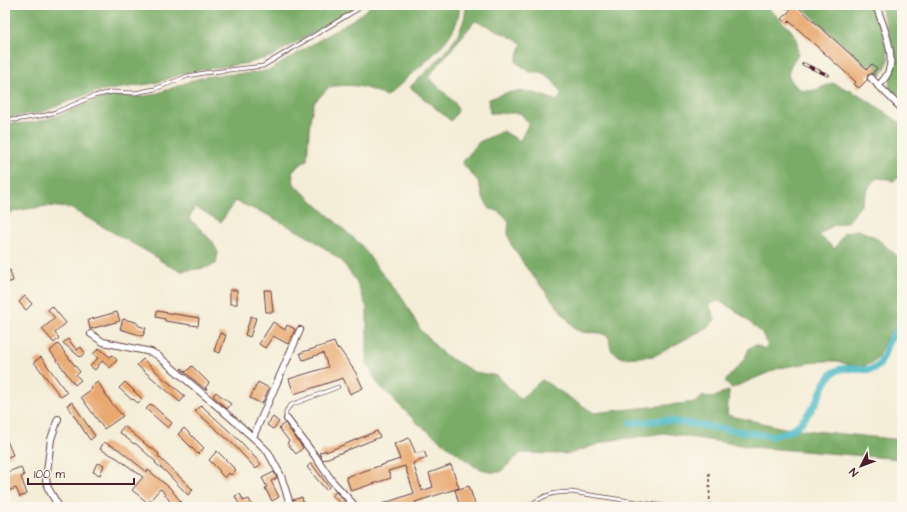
<svg xmlns="http://www.w3.org/2000/svg" width="907" height="512" viewBox="0 0 907 512" font-family="'Architects Daughter',sans-serif">
<style>
.forest{fill:#7aac67;stroke:#626649}
.lines{fill:none;stroke-linecap:round;stroke-linejoin:round}
.canal{stroke:#4bb9c4;stroke-width:7}
.building{fill:#e8a870}
.lane-casing{stroke:#643e45;stroke-width:4.5}
.street-casing{stroke:#643e45;stroke-width:8}
.path{stroke:#643e45;stroke-width:1.5;stroke-dasharray:3 3;stroke-linecap:butt}
.lane{stroke:#fff;stroke-width:3}
.street{stroke:#fff;stroke-width:6}
.rail-casing{stroke:#4a1f2b;stroke-width:3.5}
.rail{stroke:#fbf7ec;stroke-width:2;stroke-dasharray:6;stroke-linecap:butt}
</style>
<rect width="100%" height="100%" fill="#fbf7ec"/>
<filter id="ink" filterUnits="userSpaceOnUse"><feTurbulence type="fractalNoise" baseFrequency=".025" numOctaves="2"/><feDisplacementMap in="SourceGraphic" scale="8" xChannelSelector="R" yChannelSelector="G"/><feConvolveMatrix kernelMatrix="1 2 1 2 8 2 1 2 1" color-interpolation-filters="sRGB"/></filter>
<filter id="wash" filterUnits="userSpaceOnUse"><feTurbulence type="fractalNoise" baseFrequency=".012" numOctaves="4" result="noise"/><feDisplacementMap in="SourceGraphic" scale="16" xChannelSelector="R" yChannelSelector="G"/><feGaussianBlur stdDeviation="0.9" result="paint"/><feColorMatrix in="noise" values="0 0 0 0 0 0 0 0 0 0 0 0 0 0 0 0 0 1.4 0 .05"/><feComposite in="paint" operator="in"/></filter>
<g filter="url(#wash)">
<rect width="100%" height="100%" fill="#f4edd7"/>
<g class="forest">
<polygon points="5,5 358,5 350,12 270,57 248,63 189,72 155,83 96,92 74,99 43,112 13,117 5,115"/>
<path d="M372,5H459C462,33 428,60 409,76C402,83 394,91 386,96C364,86 353,83 329,87L314,103L310,120L307,160L292,171L294,184L361,245L379,270L400,294L420,329L443,354L474,372L498,376L520,399L542,380L594,413L696,402L703,396L713,398L722,393L729,391L727,415L784,428L902,440V459L753,447L664,433L607,441L569,454L521,453L500,472H489L474,466L416,422L378,384L367,363V308L356,281L342,261L312,239L266,214L235,201L221,222L195,207L189,218L212,241L218,252L216,264L205,268L181,271L167,265L153,255L70,208L47,206L14,211L5,216V122C32,127 56,117 81,106C89,103 98,99 107,97C120,94 133,98 146,96C166,92 184,82 204,77C226,73 249,75 270,70L357,17Z"/>
<path d="M466,5H765L791,30L797,39L798,54L791,65L788,75C800,98 812,92 832,83L858,94L902,124V175L893,181L888,179L878,178L870,185L861,205L848,222L832,226L819,235L835,249L844,233L858,230L875,237L902,260V321L888,335L880,351L878,357L872,363L863,366H853L837,361H820L779,368L732,388L725,382C733,370 745,363 749,348L755,345L765,349L768,345L762,333L735,310L719,301L709,304L715,320L708,327L654,356L622,358L611,350L609,337C595,328 589,337 575,329L525,266L511,244L508,233L509,221L498,211L490,209L483,198L478,181L462,163L479,142L503,131L520,141L529,123L520,113H490L488,100C514,87 531,90 557,101L562,94L553,81L541,72H530L516,62L522,43L488,26L475,21L428,77L455,103L458,111L451,121L410,87C432,65 466,39 466,5Z"/>
<path d="M805,5H873C878,19 889,47 888,60C887,65 884,71 881,75L873,74L878,68L872,62L867,67L803,8Z"/>
<polygon points="880,5 902,5 902,106 895,99 889,87 895,52"/>
</g>
<g class="lines">
<path class="canal" d="M631,423L665,420L771,436C791,433 799,427 810,411C813,407 817,402 818,398C822,389 825,381 832,374C846,361 866,376 878,366C884,360 884,351 888,343C891,337 896,332 902,328"/>
</g>
<g id="blocks">
<g class="building">
<polygon points="795,5 804,5 800,9 867,69 872,64 877,68 872,74 868,75 867,80 859,88 854,84 856,82 789,21 787,23 782,19"/>
<polygon points="10,270 13,281 7,283 5,272"/>
<rect x="230" y="290" width="7" height="14"/>
<polygon points="264,290 271,290 273,312 266,312"/>
<polygon points="25,296 32,304 26,310 19,302"/>
<polygon points="52,306 66,323 55,333 59,338 54,343 42,329 55,318 48,310"/>
<polygon points="157,311 199,318 198,326 165,321 165,319 156,317"/>
<polygon points="117,312 120,321 90,329 88,320"/>
<polygon points="251,316 256,318 250,337 245,335"/>
<polygon points="123,319 136,322 139,326 146,328 143,336 120,329"/>
<polygon points="273,322 285,330 287,325 295,329 288,344 273,336 265,348 259,344"/>
<polygon points="220,333 226,335 220,353 214,351"/>
<polygon points="68,339 77,350 81,347 85,353 80,357 63,343"/>
<polygon points="334,342 337,349 339,348 356,373 363,388 350,394 343,378 294,394 289,379 328,367 323,353 303,360 300,353"/>
<polygon points="58,344 80,372 76,375 81,380 75,385 50,351"/>
<polygon points="99,348 110,357 112,355 117,360 110,368 102,361 95,370 90,366 98,358 93,354"/>
<polygon points="41,357 67,393 61,397 34,362"/>
<polygon points="143,359 166,381 167,381 185,396 180,402 137,365"/>
<polygon points="192,366 209,383 205,388 207,389 206,390 181,369 182,368 186,372"/>
<polygon points="98,382 112,404 123,416 104,429 81,397 92,389 90,387"/>
<polygon points="125,382 142,399 138,403 133,399 132,400 119,388"/>
<polygon points="258,382 269,388 262,404 250,398"/>
<polygon points="216,392 231,404 227,409 213,396"/>
<polygon points="72,402 95,436 90,440 67,405"/>
<polygon points="151,404 172,423 168,428 146,409"/>
<polygon points="201,405 242,443 261,464 256,469 232,443 195,411"/>
<polygon points="273,417 279,422 273,429 267,425"/>
<polygon points="285,423 303,448 296,454 287,443 289,441 279,428"/>
<polygon points="124,426 150,448 151,447 159,454 158,456 193,490 188,495 165,471 155,463 156,462 135,443 134,444 119,432"/>
<polygon points="184,428 204,448 198,454 178,434"/>
<polygon points="377,431 380,437 323,460 319,453 326,450 326,452"/>
<polygon points="5,436 13,455 5,458"/>
<polygon points="409,438 416,454 424,451 427,458 413,463 422,491 433,487 429,473 451,465 459,488 415,502 417,507 376,507 376,506 414,493 405,466 388,471 391,478 351,491 346,477 400,459 394,444"/>
<polygon points="104,442 118,449 147,472 148,470 170,488 181,502 174,507 161,489 159,490 148,503 132,490 143,477 117,458 100,449"/>
<polygon points="217,451 236,470 231,475 229,473 225,478 219,472 220,471 209,460"/>
<polygon points="97,463 104,465 100,475 93,472"/>
<polygon points="311,463 329,487 326,490 307,467"/>
<polygon points="21,467 24,476 21,477 27,494 20,497 16,488 5,492 5,473"/>
<polygon points="274,472 277,478 271,481 279,497 272,501 265,488 267,487 262,478"/>
<polygon points="469,486 476,507 460,507 455,490"/>
<polygon points="336,492 350,507 343,507 332,495"/>
<polygon points="240,494 244,501 249,499 253,507 233,507 239,504 235,496"/>
<polygon points="302,497 304,507 295,507 293,500"/>
</g>
</g>
</g>
<g filter="url(#ink)">
<use href="#blocks" fill-opacity="0" stroke="#643e45" stroke-width="1"/>
<g class="lines">
<defs>
<g id="lane">
<polyline points="5,118 15,120 46,115 56,112 94,96 112,92 135,93 155,89 188,76 204,73 263,66 358,9 363,5"/>
<path d="M287,419C284,413 286,409 291,405L338,387"/>
<path d="M527,507C543,496 551,492 571,492L670,507"/>
</g>
<g id="street">
<polyline points="788,5 789,5"/>
<path d="M876,5C882,23 895,52 889,70C887,77 882,82 878,86"/>
<polyline points="871,78 902,109"/>
<polyline points="91,334 103,342 151,352 157,355 230,417 257,441 268,452 281,476 291,507"/>
<polyline points="58,419 51,439 46,480 48,488 59,507"/>
<polyline points="287,419 315,456 332,481 356,507"/>
<polyline points="253,437 300,330"/>
</g>
</defs>
<use href="#lane" class="lane-casing"/>
<use href="#street" class="street-casing"/>
<polyline class="path" points="709,473 710,507"/>
<use href="#lane" class="lane"/>
<use href="#street" class="street"/>
<defs>
<polyline id="rail" points="803,64 828,75"/>
</defs>
<use href="#rail" class="rail-casing"/>
<use href="#rail" class="rail"/>
</g>
</g>
<rect width="907" height="512" fill="none" stroke="#fbf7ec" stroke-width="20"/>
<g transform="translate(861 466) rotate(228)" stroke="#fbf7ec" stroke-width="3" paint-order="stroke">
<path d="M0-3L7 15L0 10L-7 15Z" fill="#4a1f2b"/>
<text y="-6" font-size="11" font-weight="bold" text-anchor="middle" fill="#4a1f2b">N</text>
</g>
<path d="M28 478v6h106v-6" fill="none" stroke="#4a1f2b" stroke-width="2"/>
<text x="34" y="478" font-size="12" fill="#4a1f2b" stroke="#fbf7ec" stroke-width="3" paint-order="stroke">100 m</text>
</svg>
